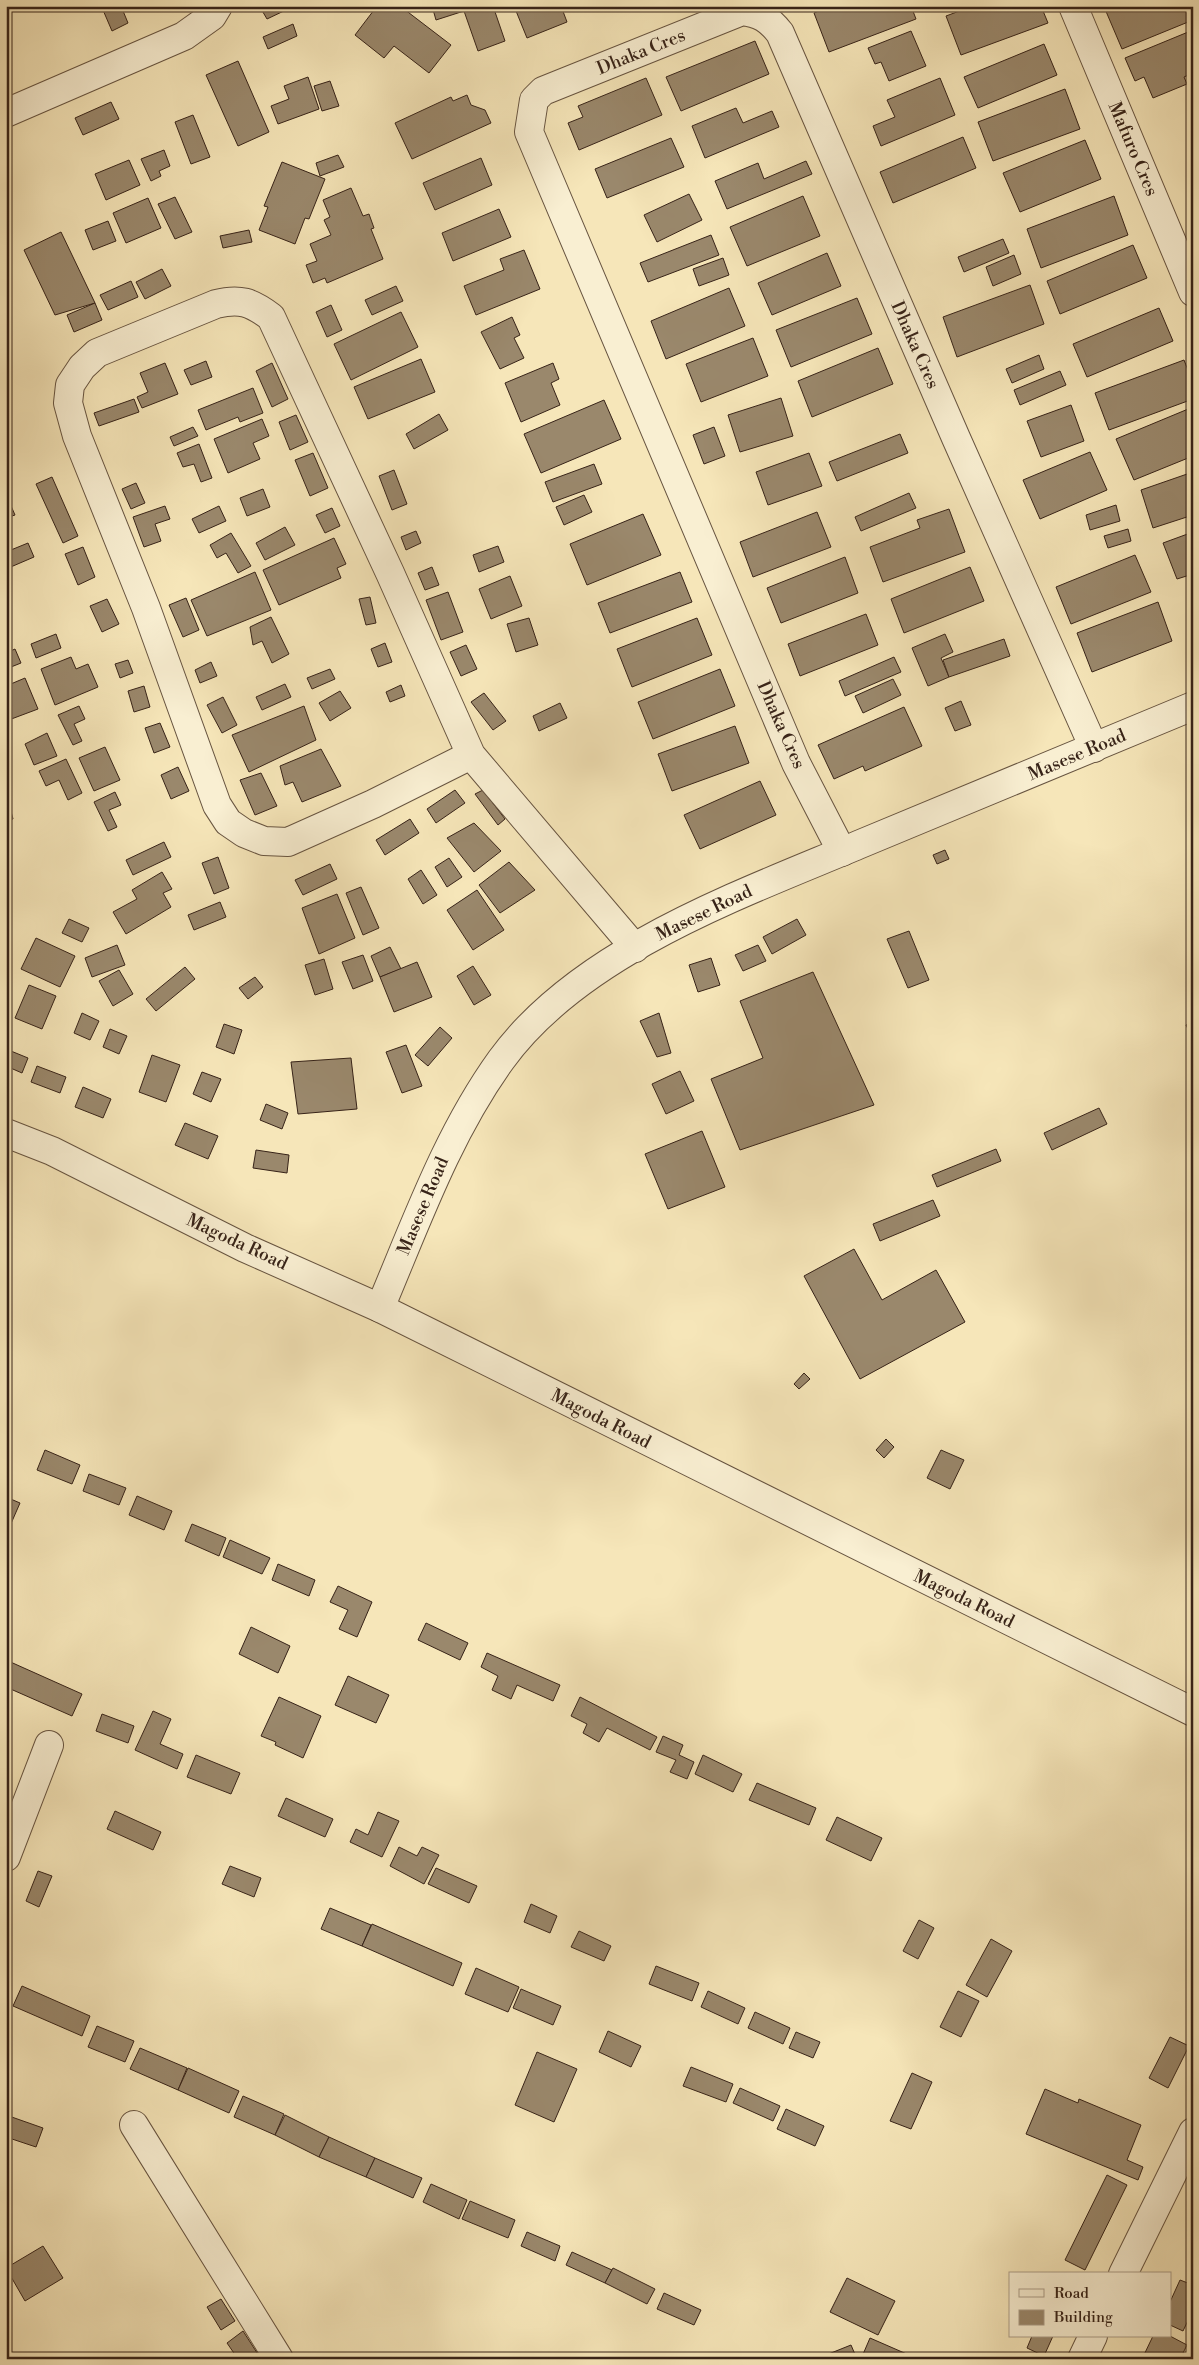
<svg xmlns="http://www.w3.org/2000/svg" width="1199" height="2365" viewBox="0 0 1199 2365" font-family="'Libre Bodoni',serif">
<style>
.building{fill:#9a886c;stroke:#372318}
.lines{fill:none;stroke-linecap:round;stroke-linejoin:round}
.minor-casing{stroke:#675440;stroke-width:30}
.tertiary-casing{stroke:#675440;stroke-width:30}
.minor{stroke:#f9efd2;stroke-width:28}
.tertiary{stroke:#f9efd2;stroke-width:28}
.labels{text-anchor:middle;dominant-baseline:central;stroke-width:4;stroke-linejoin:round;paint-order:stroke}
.street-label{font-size:18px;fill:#372318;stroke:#f9efd2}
</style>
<rect width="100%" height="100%" fill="#f6e6b9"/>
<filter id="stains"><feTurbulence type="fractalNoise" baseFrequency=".004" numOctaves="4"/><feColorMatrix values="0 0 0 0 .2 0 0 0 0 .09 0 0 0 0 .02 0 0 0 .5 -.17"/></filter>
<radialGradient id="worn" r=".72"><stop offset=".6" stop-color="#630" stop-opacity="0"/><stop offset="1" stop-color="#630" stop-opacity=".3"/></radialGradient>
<g class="building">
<polygon points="110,6 121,6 128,23 112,31 103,10"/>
<polygon points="287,6 288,9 267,19 260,7"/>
<polygon points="377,6 400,6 451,45 429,73 394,46 384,58 355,35"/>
<polygon points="432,6 493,6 505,41 478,51 464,11 436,20"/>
<polygon points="514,6 561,6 567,22 527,38"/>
<polygon points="831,6 911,6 916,19 829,52 814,13"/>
<polygon points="973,6 1041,6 1048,23 961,55 946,16"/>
<polygon points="1112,6 1193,6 1193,20 1122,49 1105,9"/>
<polygon points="293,24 297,36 268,49 263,37"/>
<polygon points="1193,30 1193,73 1184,77 1187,84 1153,98 1144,77 1135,81 1125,58"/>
<polygon points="911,31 926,66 889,81 881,62 875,64 868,48"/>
<polygon points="755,41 769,74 681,111 666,77"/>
<polygon points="1044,44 1057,75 978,108 964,77"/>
<polygon points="238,61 269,132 238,146 206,75"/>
<polygon points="308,77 319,109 278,124 271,106 289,99 284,86"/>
<polygon points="646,78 662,115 579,150 568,123 583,117 578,106"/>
<polygon points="940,78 955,115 881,146 873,126 895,117 887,100"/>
<polygon points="330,81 339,106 322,111 314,86"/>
<polygon points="1065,89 1080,129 993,161 978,122"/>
<polygon points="467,95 471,105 485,110 491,123 412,159 395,123 451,97 453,101"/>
<polygon points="111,102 119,119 83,135 75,118"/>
<polygon points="736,108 743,123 772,111 779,127 705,158 692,126"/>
<polygon points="193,115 210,157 191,164 175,122"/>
<polygon points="963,137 976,168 893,203 880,172"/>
<polygon points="671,138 684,167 607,198 595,169"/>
<polygon points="1085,140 1101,179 1020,212 1003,173"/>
<polygon points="164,150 170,166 159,171 161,176 151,181 141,159"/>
<polygon points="338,155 344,167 320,176 316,163"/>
<polygon points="481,158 492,185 435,210 423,183"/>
<polygon points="129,160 140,185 106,200 95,174"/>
<polygon points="806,161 812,174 727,209 715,181 758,163 764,179"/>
<polygon points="282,162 325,179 309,219 305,218 295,244 259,230 268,207 264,206"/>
<polygon points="351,188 363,216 369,214 374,228 371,229 383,259 327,283 325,278 313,283 306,265 317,261 310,244 331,235 324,220 330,217 323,200"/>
<polygon points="689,194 702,220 657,242 644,215"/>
<polygon points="803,196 820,236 747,266 730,227"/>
<polygon points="1114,196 1128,235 1041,268 1027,229"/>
<polygon points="175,197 192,232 175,239 158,204"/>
<polygon points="148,198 161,228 126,243 113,213"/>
<polygon points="499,209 511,237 453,261 442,233"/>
<polygon points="108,221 116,241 93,250 85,230"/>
<polygon points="249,230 252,242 223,248 220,236"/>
<polygon points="61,232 95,303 55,315 24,250"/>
<polygon points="711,235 719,255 648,282 640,263"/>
<polygon points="1003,239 1009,253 964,272 958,257"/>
<polygon points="1133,245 1147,278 1060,314 1047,281"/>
<polygon points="524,250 540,289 476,315 464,286 504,270 500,259"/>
<polygon points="827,253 841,286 772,315 758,283"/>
<polygon points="1014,255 1021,274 993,286 986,267"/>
<polygon points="723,258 729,275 699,286 693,269"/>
<polygon points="162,269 171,286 145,299 136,282"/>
<polygon points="131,281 138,297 108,310 100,295"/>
<polygon points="1030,285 1044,324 957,357 943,317"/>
<polygon points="396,286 403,301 372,315 365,300"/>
<polygon points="729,288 745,326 666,359 651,321"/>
<polygon points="857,298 872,334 791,367 776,330"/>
<polygon points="95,303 102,320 74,332 67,315"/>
<polygon points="331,305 342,330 327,337 316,312"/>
<polygon points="1159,308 1173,341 1087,377 1073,344"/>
<polygon points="401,312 418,347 351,380 334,344"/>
<polygon points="512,317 520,335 514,338 524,358 500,369 481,332"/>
<polygon points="753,338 768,376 701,402 686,364"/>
<polygon points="878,348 893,384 812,417 798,381"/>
<polygon points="1039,355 1044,369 1012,383 1006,369"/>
<polygon points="421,359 435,392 368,419 354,387"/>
<polygon points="1184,360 1193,383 1193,399 1109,430 1095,393"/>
<polygon points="206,361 212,377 191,385 184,370"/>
<polygon points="165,363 178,394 142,408 137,397 148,392 140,373"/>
<polygon points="272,363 288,399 272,407 256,371"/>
<polygon points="553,363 559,379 551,383 560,405 521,422 505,383"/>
<polygon points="1060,371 1066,385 1020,405 1014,390"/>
<polygon points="253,388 263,413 240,422 238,417 206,430 198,410"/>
<polygon points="781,398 793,436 740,452 728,415"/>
<polygon points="134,399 139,412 99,426 94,413"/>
<polygon points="604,400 621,439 541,473 524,434"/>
<polygon points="1071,405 1084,441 1041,457 1027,421"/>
<polygon points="1193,407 1193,456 1134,480 1116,439"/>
<polygon points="439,414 448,430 414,449 406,434"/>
<polygon points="296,415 308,442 290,450 279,422"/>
<polygon points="262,419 269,436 253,443 260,459 228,473 214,439"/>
<polygon points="193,427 198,436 174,446 170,437"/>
<polygon points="714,427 725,456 704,464 693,435"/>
<polygon points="900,434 908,453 837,481 829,462"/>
<polygon points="199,444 212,478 201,482 194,464 183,467 177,453"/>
<polygon points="1090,452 1107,490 1040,519 1023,480"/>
<polygon points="313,453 328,488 310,496 295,460"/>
<polygon points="809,453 822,486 768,505 756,472"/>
<polygon points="594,464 602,484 553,502 545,482"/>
<polygon points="394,470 407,504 392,510 379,476"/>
<polygon points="1190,473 1193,482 1193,515 1153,528 1141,490"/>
<polygon points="52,477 78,536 63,543 36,484"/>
<polygon points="136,483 145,503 131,509 122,489"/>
<polygon points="263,489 270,507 247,516 240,498"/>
<polygon points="909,493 916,508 861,531 855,517"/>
<polygon points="584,495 592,512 564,525 556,507"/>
<polygon points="6,499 8,499 15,515 6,518"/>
<polygon points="1116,505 1120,521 1090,530 1086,515"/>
<polygon points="165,506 170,519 155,524 161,541 144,547 133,517"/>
<polygon points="219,506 226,521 199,533 192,519"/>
<polygon points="332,508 340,526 325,533 316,515"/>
<polygon points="949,509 965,552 883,582 870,547 920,528 917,520"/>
<polygon points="817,512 831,547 753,577 740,542"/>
<polygon points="643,514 661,555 587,585 570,544"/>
<polygon points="285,527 295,545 265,560 256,543"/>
<polygon points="1128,529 1131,541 1108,548 1104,536"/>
<polygon points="416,531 421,543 406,550 401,537"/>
<polygon points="1193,532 1193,574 1177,579 1163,543"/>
<polygon points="231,533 251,566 238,573 226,553 217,558 210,545"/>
<polygon points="334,538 346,564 337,568 341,578 279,605 263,570"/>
<polygon points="28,543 34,557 6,569 6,552"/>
<polygon points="498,546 504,562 479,572 473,555"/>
<polygon points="83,547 95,577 78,585 65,554"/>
<polygon points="1135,555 1151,592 1071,624 1056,587"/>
<polygon points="845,557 858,593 781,623 767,588"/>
<polygon points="432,567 439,585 425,590 418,573"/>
<polygon points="970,567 984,601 904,633 891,599"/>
<polygon points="255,572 271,610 207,636 191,600"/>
<polygon points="680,572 692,602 610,633 598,603"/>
<polygon points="510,576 522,606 491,619 479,589"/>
<polygon points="448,592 463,632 441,640 426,600"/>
<polygon points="370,597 376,623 366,625 359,599"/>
<polygon points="186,598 199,630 183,637 169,605"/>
<polygon points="107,599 119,624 102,632 90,606"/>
<polygon points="1158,602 1172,641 1092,672 1077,633"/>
<polygon points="866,614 878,645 800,676 788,644"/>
<polygon points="271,617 289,654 272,663 262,641 253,645 250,627"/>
<polygon points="529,618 538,645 516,652 507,624"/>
<polygon points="697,618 712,655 632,687 617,649"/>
<polygon points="56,634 61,648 36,658 31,644"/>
<polygon points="945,634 953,652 941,658 949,677 928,686 912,648"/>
<polygon points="1004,639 1010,656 949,677 943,660"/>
<polygon points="385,643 392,662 378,667 371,649"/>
<polygon points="466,645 477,669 461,676 450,652"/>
<polygon points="15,649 21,663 6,669 6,653"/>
<polygon points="71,657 76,669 88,664 98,687 55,705 41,669"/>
<polygon points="894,657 901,672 845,696 839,681"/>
<polygon points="128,660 133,673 120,678 115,664"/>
<polygon points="211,662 217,676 200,683 195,670"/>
<polygon points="330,669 335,679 312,689 307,678"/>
<polygon points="720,669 735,706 653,739 638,702"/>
<polygon points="25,678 38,709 6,721 6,686"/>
<polygon points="893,679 901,695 863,713 855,696"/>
<polygon points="285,684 291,697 262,710 256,697"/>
<polygon points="401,685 405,696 390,702 386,692"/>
<polygon points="144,686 150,707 134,712 128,691"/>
<polygon points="340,691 351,708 330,721 319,703"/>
<polygon points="484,693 506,721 493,730 471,702"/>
<polygon points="223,697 237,725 222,733 207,705"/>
<polygon points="961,701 971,725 955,731 945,708"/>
<polygon points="560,703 567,718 539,731 533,716"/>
<polygon points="79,706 85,719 74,724 82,741 73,745 58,715"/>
<polygon points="304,706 316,740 249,772 232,735"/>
<polygon points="904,707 922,746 865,771 863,766 834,779 818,745"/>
<polygon points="160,723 170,747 154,753 145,728"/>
<polygon points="735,726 749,763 672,791 658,754"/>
<polygon points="47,733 57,756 34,765 25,744"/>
<polygon points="105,747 120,780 94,791 79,758"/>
<polygon points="321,749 341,786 302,802 293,782 285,785 280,766"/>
<polygon points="66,759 82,793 68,800 59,780 46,786 39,771"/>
<polygon points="178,767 189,791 171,799 161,775"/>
<polygon points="261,773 277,806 255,815 240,780"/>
<polygon points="760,781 776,815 700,849 684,815"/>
<polygon points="455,790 465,803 436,823 427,809"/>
<polygon points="483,790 505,819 498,825 475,794"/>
<polygon points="6,792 13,819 6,821"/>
<polygon points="115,792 121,805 109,810 117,827 108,831 94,802"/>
<polygon points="410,819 419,833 385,855 376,840"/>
<polygon points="474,823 501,851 474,872 447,838"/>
<polygon points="164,842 171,857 133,875 126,860"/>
<polygon points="945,850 949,859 937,864 933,855"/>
<polygon points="218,857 229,888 214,894 202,863"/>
<polygon points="449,858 462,877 447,887 435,867"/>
<polygon points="509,862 535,890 500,913 479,885"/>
<polygon points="330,864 337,879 303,895 295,880"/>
<polygon points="421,870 437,895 423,904 408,879"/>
<polygon points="162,872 172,889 163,893 171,907 126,934 113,912 137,899 132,890"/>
<polygon points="361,887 379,928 363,935 346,893"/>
<polygon points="477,890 504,930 473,950 447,910"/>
<polygon points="337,894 355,938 319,954 302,908"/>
<polygon points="220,902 226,917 194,930 188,915"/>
<polygon points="69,919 89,928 82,942 62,933"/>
<polygon points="797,919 806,935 772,954 763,937"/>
<polygon points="909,931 929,980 908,988 887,939"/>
<polygon points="36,938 75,956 60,987 21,969"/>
<polygon points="117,945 125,965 92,977 85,958"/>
<polygon points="758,945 766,961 743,971 735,955"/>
<polygon points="390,947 401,969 380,977 371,956"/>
<polygon points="363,955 373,981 353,989 342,962"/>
<polygon points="711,958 720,985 698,992 689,965"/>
<polygon points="324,959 333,989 315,995 305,965"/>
<polygon points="417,962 432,997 394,1012 380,977"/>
<polygon points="473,966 491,995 474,1005 457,976"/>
<polygon points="185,967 195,979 156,1011 146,999"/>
<polygon points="119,970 133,994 113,1006 99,981"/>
<polygon points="813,972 874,1105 740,1150 711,1079 763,1058 740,1001"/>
<polygon points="255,977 263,987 248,999 239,988"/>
<polygon points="29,985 56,996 42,1029 15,1018"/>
<polygon points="82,1013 99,1021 90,1040 74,1033"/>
<polygon points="659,1013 671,1053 657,1057 640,1021"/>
<polygon points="1193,1022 1193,1039 1186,1025"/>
<polygon points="224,1024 242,1030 234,1054 216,1047"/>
<polygon points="440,1027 452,1038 428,1066 415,1055"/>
<polygon points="110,1029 127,1036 119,1054 103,1047"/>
<polygon points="406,1045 422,1086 402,1093 386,1052"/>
<polygon points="6,1049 28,1058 22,1073 6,1066"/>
<polygon points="152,1055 180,1065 166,1102 139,1092"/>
<polygon points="351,1058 357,1109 298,1114 291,1062"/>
<polygon points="37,1066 66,1077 60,1093 31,1082"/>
<polygon points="680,1071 694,1101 666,1114 652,1084"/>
<polygon points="202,1072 221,1079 211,1102 193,1094"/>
<polygon points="83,1087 111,1099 103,1118 75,1107"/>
<polygon points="266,1104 288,1113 282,1129 260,1120"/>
<polygon points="1099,1108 1107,1124 1052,1150 1044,1133"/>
<polygon points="185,1123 218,1136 208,1159 175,1145"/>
<polygon points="702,1131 725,1187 668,1209 645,1154"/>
<polygon points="996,1149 1001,1161 937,1187 932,1175"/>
<polygon points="256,1150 289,1155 287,1173 253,1168"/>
<polygon points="933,1200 940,1216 880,1241 873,1224"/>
<polygon points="854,1249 882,1300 936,1270 965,1322 860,1379 804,1276"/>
<polygon points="804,1373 810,1379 799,1389 794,1384"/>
<polygon points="886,1439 894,1447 884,1458 876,1450"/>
<polygon points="45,1450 80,1465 72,1484 37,1470"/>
<polygon points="941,1450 964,1460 950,1489 927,1478"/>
<polygon points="89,1474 126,1488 119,1505 83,1491"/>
<polygon points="137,1496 172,1511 164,1530 129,1515"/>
<polygon points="6,1497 20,1503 6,1535"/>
<polygon points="192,1524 226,1538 219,1556 185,1541"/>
<polygon points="230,1540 270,1558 262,1574 223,1557"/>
<polygon points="278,1564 315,1580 309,1596 272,1580"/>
<polygon points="338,1586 372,1602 357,1637 339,1629 348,1610 330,1602"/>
<polygon points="426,1623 468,1643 460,1660 418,1640"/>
<polygon points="251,1627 290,1646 278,1673 239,1654"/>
<polygon points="487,1653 560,1685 553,1701 517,1685 511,1699 492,1690 498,1676 481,1667"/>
<polygon points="6,1660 82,1694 72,1716 6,1687"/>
<polygon points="348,1676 389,1695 376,1723 335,1705"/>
<polygon points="279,1697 321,1716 303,1758 275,1745 276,1742 261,1736"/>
<polygon points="580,1697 657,1737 650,1750 607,1728 599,1742 583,1733 587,1724 571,1716"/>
<polygon points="153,1711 171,1719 160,1744 183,1754 177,1769 135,1750"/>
<polygon points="102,1714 134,1726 128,1743 96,1731"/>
<polygon points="663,1736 683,1745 679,1755 694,1762 687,1779 670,1772 676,1760 656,1752"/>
<polygon points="196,1755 240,1773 231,1794 187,1777"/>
<polygon points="703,1755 742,1774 733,1792 695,1774"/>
<polygon points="757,1783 816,1808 809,1825 749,1800"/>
<polygon points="286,1798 333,1819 325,1837 278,1816"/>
<polygon points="115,1811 161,1832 153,1850 107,1829"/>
<polygon points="378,1812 399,1821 382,1857 350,1842 356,1829 368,1835"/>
<polygon points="837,1817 882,1838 871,1861 826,1840"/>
<polygon points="399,1847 417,1856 422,1847 439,1855 424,1884 390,1866"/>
<polygon points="230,1866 261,1878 254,1897 222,1884"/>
<polygon points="436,1868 477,1886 469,1903 428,1884"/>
<polygon points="38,1871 52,1876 39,1907 26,1901"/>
<polygon points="531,1904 557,1916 550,1933 524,1922"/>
<polygon points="330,1908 371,1925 362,1946 321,1929"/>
<polygon points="919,1920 934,1928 918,1959 903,1951"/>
<polygon points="372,1924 462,1963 453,1986 362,1946"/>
<polygon points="579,1931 611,1946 604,1961 571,1947"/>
<polygon points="991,1939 1012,1951 987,1997 966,1985"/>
<polygon points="656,1966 699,1983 692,2001 649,1984"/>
<polygon points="476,1968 519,1987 508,2012 465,1994"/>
<polygon points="22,1986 90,2016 82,2036 13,2006"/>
<polygon points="521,1989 561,2006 553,2025 513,2008"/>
<polygon points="708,1991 745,2008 738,2024 701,2007"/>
<polygon points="958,1991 979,2001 961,2037 940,2027"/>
<polygon points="755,2012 790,2028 783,2044 748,2028"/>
<polygon points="97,2026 134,2041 125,2062 88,2047"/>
<polygon points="608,2031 641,2046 631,2067 599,2052"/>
<polygon points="796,2032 820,2042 813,2058 789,2048"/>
<polygon points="1170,2037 1189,2046 1168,2088 1149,2078"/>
<polygon points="140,2048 187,2068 178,2090 130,2069"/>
<polygon points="537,2052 577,2069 554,2122 515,2105"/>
<polygon points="691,2067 733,2084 726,2102 683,2086"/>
<polygon points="188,2068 239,2091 229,2113 178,2090"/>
<polygon points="912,2073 932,2082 911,2129 890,2121"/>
<polygon points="740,2088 780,2106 773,2121 733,2103"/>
<polygon points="1045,2089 1078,2103 1079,2099 1141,2125 1127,2160 1143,2167 1138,2180 1026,2134"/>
<polygon points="243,2096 284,2114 275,2135 234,2117"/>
<polygon points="786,2109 824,2126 815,2146 777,2129"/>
<polygon points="6,2115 43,2128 36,2147 6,2137"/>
<polygon points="285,2115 329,2137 319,2157 275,2135"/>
<polygon points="329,2137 375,2158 366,2177 319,2157"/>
<polygon points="375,2158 422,2178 413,2198 366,2177"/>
<polygon points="1107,2175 1127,2185 1085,2270 1065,2260"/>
<polygon points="431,2184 467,2200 459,2219 423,2202"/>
<polygon points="470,2201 515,2220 508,2238 462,2219"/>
<polygon points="527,2232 560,2246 555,2261 521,2246"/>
<polygon points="43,2246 63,2278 25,2301 6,2268"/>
<polygon points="572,2252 612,2270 605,2283 566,2265"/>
<polygon points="613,2268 655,2289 647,2304 605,2283"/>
<polygon points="847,2278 895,2301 878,2335 830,2312"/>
<polygon points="1180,2280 1193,2285 1193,2310 1183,2331 1170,2325 1170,2302"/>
<polygon points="664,2293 701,2310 694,2325 657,2309"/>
<polygon points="221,2299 235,2321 221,2330 207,2307"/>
<polygon points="243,2331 261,2359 238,2359 227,2343"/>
<polygon points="1032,2336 1053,2336 1044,2356 1027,2348"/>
<polygon points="1153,2336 1170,2336 1187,2345 1180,2359 1142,2359"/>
<polygon points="870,2338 909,2355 908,2359 861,2359"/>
<polygon points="851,2345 857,2359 816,2359"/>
</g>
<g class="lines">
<defs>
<g id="minor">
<polyline points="1073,6 1193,292"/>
<polyline points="6,113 184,36 212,16 218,6"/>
<path d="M471,755L373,804L288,842L264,841L244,833L228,822L217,805L146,608L77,436L68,403L70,385L82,367L97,353L216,304C240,298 251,302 271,317L390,573L471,755L635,948"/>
<path d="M842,852L796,763L529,132L534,100L543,91L742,11C760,13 769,19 780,33L956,438L1094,748"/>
<path d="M380,1308C416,1223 447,1135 501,1060C579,952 739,895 858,845C969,798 1081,753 1193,706"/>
<polyline points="6,1857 49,1745"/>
<polyline points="134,2125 279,2359"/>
<polyline points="1123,2274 1193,2132"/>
<polyline points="1082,2359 1093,2336"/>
</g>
<polyline id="tertiary" points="6,1133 52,1151 245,1248 380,1308 1193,1712"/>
</defs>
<use href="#minor" class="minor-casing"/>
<use href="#tertiary" class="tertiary-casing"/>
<use href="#minor" class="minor"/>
<use href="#tertiary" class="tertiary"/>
</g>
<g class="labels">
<g class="street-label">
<text transform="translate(641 52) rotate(-22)">Dhaka Cres</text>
<text transform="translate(1133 149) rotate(67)">Mafuro Cres</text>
<text transform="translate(915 345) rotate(66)">Dhaka Cres</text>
<text transform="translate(781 725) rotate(66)">Dhaka Cres</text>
<text transform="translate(1077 755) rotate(-23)">Masese Road</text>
<text transform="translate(704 913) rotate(-26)">Masese Road</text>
<text transform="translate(423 1206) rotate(-67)">Masese Road</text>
<text transform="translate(237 1242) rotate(25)">Magoda Road</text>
<text transform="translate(601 1419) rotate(27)">Magoda Road</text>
<text transform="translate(964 1599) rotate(26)">Magoda Road</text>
</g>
</g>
<rect width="1199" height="2365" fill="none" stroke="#f6e6b9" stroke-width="25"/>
<rect x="8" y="8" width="1184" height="2350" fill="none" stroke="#372318" stroke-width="2.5"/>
<rect x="12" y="12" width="1174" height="2340" fill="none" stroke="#372318"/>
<rect x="1009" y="2272" width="162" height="65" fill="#f9efd2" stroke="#ab9d88"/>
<rect x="1019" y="2289" width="25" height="8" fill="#f9efd2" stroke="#ab9d88"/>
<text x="1054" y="2298" font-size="15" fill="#372318">Road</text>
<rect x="1019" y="2310" width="25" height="15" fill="#9a886c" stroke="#ab9d88"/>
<text x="1054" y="2322" font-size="15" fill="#372318">Building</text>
<rect width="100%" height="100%" filter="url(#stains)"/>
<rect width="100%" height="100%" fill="url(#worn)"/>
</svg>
